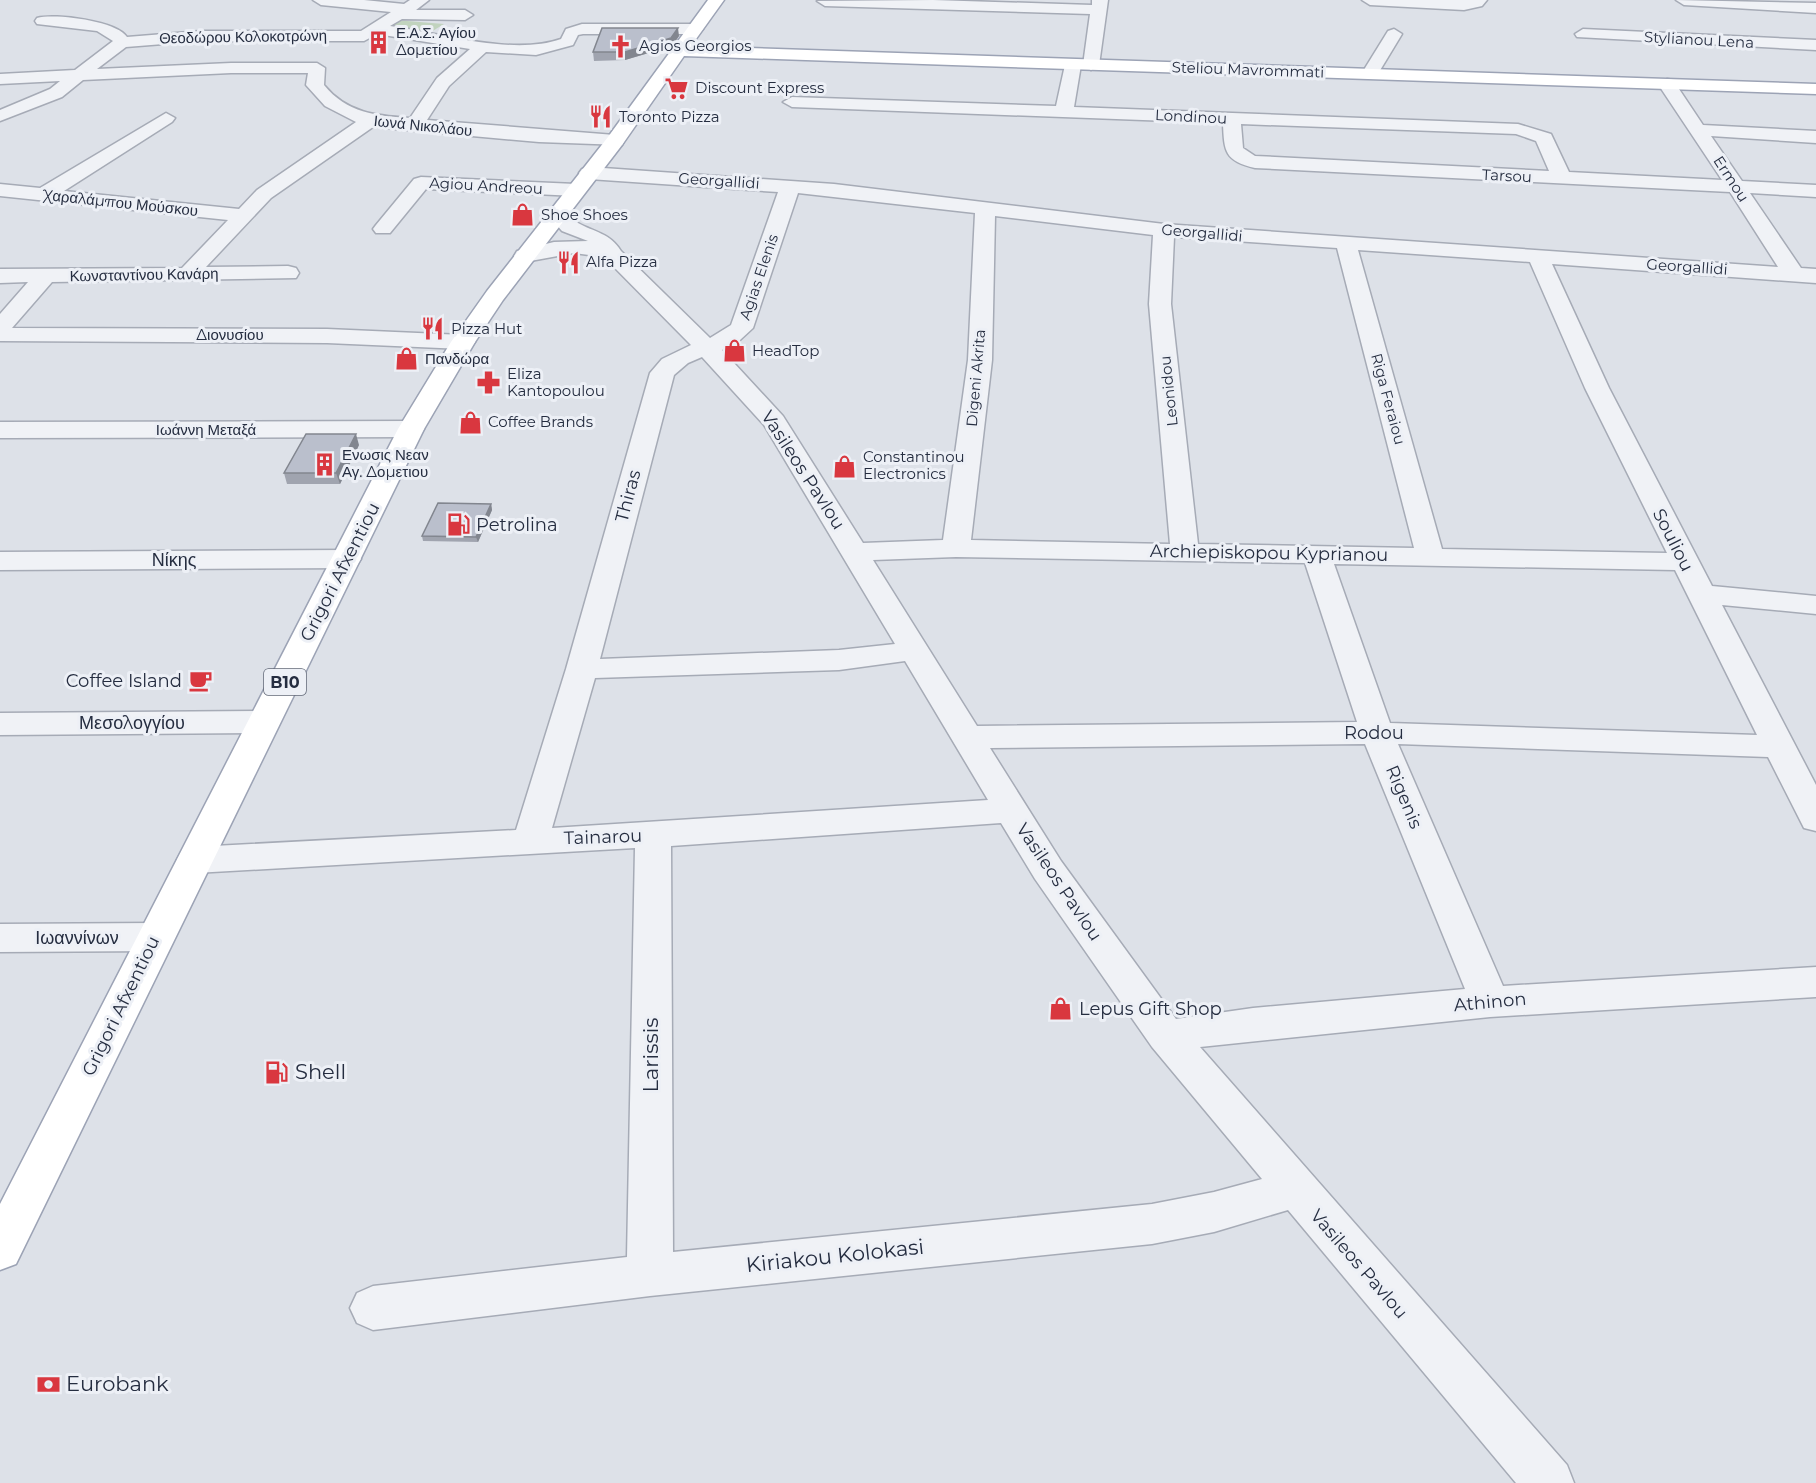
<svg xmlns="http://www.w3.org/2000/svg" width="1816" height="1483" font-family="Montserrat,sans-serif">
	<rect width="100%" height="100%" fill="#dde1e8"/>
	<polygon fill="#c1d3be" points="395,20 444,24 431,32 384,27"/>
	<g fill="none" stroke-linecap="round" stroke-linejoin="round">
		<defs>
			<g id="minor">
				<path d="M313 0H364L404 4 410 0H429L416 10H465L473 15 465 20 402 19 390 26C440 33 513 56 561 39L566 29 582 24H695L703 29 695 34H583L578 35 573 45 536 55 486 52 449 86 427 120 615 135 622 137 624 141 622 145 539 142 373 127 271 198 206 267 288 266 296 268 299 273 296 278 52 282 12 328 327 329 463 335 471 337 475 342 471 347 463 349 327 343 0 341V314L28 282 0 283V269L182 268 228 220 0 196V184L40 188 166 113 175 118 172 122 64 191 239 209 257 190 356 122 325 106 306 85 308 73H231L83 80 62 97 0 121V110L50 89 60 81 0 84V74L75 70 113 41 97 31 37 24 35 21 37 18C55 13 117 21 127 37L201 31H361L391 12 321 5ZM377 34 470 49 437 78 410 118C376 116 347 113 324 85L325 68 317 63H231L97 69 126 47 201 41H364Z"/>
				<polygon points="933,0 1092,5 1092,0 1108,0 1099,65 1091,70 1083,65 1090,14 825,6 817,1"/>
				<polygon points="1362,0 1487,0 1482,6 1464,10 1370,5"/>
				<polygon points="1676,0 1816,3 1816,13 1684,5"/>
				<polygon points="1394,29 1402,34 1376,77 1370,78 1364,77 1362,73 1388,31"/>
				<polygon points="1583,29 1816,40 1816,50 1577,37 1575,34"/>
				<path d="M1073 60 1081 65 1074 107 1518 124 1551 134 1569 172 1722 180 1658 84 1667 79 1673 80 1703 125 1816 131V143L1711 136 1742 181 1816 185V197L1750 193 1801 268 1816 269V283L1552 264 1609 388 1712 586 1816 596V614L1722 605 1816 785V831L1804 828 1768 757 1398 744 1503 986 1816 967V997L1490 1017 1200 1047 1567 1465 1574 1483H1516L1288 1210 1214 1232 1152 1244 650 1296 373 1330 357 1323 350 1308 357 1293 373 1286 627 1257 635 848 195 873 182 869 177 860 182 851 195 847 516 830 566 669 650 373 662 359 691 345 604 257 574 253 525 262 517 261 514 256 517 251 554 242 588 241 562 231 547 214 550 210C554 209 560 207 564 210 569 213 572 219 578 223 594 232 610 233 621 251L710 338 731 325 778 192 589 179 582 177 579 173 582 169 589 167 834 184 1164 224 1778 267 1730 192 1255 168C1225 161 1224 152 1223 123L792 107 783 102 792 97 1056 106 1065 65ZM1241 124 1516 134 1536 141 1549 171 1255 156 1243 148ZM798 193 975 213 968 360 943 540 863 543 783 416 722 350 740 340 753 328ZM995 216 1153 235 1149 304 1170 544 971 540 992 360ZM1174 237 1337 248 1414 548 1198 544 1171 304ZM1358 250 1530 262 1585 388 1667 553 1442 549ZM702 357 764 425 895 644 839 650 600 659 674 375 688 363ZM956 557 1305 563 1357 722 977 726 873 560ZM1334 564 1675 570 1757 735 1390 723ZM905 661 988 800 552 828 595 678 839 670ZM1365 744 1465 989 1253 1008 1176 1019 1061 861 990 748ZM1001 823 1035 879 1152 1047 1262 1179 1214 1192 1152 1204 673 1252 671 846Z"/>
				<polygon points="421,177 576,184 586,190 576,196 426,189 390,233 376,233 373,229 376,225 414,179"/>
				<polygon points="411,421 420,424 424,429 420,434 411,437 0,438 0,422"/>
				<polygon points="347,550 357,553 361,559 357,565 347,568 0,570 0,552"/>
				<polygon points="264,711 276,715 280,722 276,729 264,733 0,735 0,713"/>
				<polygon points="155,923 168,927 174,937 168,947 155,951 0,952 0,924"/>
			</g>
			<polygon id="major" points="708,0 724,0 691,46 1816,84 1816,94 684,56 622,145 503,300 475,342 424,429 16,1264 0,1270 0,1204 398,429 451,342 487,291 608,137"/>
		</defs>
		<use href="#minor" stroke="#a6abb6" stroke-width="3"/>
		<use href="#major" stroke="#9ca3b5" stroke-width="3"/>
		<use href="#minor" fill="#f0f2f6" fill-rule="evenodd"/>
		<use href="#major" fill="#fff" fill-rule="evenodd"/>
	</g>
	<g fill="#a0a4af">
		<polygon points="679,36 672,46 625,60 594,61 593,52"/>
		<polygon points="359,445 340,484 287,484 284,473"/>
		<polygon points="491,504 492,510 478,542 423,541 422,536"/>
	</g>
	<g fill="#82868f">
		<polygon points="678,28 679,36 672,46 625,60 625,52"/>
		<polygon points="356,434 359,445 340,484 336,473"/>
		<polygon points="491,504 492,510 478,542 476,537"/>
	</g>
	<g fill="#babfcc" stroke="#82868f" stroke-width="1.5">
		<polygon points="602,28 678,28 671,38 625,52 593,52"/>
		<polygon points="306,434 356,434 336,473 284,473"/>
		<polygon points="438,503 491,504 476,537 422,536"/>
	</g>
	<defs>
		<symbol id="building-bare" viewBox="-9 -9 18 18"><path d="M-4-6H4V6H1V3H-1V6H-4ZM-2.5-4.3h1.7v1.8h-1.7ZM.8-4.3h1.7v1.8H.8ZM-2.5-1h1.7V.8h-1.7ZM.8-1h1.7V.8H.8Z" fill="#d9373f" stroke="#edf0f6" stroke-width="2.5" paint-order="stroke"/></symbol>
		<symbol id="church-bare" viewBox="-9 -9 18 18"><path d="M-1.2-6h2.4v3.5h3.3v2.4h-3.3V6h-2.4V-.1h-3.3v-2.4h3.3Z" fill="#d9373f" stroke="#edf0f6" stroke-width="2.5" paint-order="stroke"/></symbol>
		<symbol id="supermarket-bare" viewBox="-9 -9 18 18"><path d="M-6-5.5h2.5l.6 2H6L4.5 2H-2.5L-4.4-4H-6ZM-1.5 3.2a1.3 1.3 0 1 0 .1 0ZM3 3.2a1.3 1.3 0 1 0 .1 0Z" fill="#d9373f" stroke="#edf0f6" stroke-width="2.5" paint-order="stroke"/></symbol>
		<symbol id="restaurant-bare" viewBox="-9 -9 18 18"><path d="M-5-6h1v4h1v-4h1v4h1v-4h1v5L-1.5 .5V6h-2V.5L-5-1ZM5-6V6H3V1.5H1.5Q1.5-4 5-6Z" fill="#d9373f" stroke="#edf0f6" stroke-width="2.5" paint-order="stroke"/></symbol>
		<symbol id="shop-bare" viewBox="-9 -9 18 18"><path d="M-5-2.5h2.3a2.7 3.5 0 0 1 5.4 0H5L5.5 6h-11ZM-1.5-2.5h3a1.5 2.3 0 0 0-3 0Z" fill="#d9373f" stroke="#edf0f6" stroke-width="2.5" paint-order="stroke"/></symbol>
		<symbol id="pharmacy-bare" viewBox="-9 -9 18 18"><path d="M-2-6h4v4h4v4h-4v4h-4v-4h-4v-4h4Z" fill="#d9373f" stroke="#edf0f6" stroke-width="2.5" paint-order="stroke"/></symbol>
		<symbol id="fuel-bare" viewBox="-9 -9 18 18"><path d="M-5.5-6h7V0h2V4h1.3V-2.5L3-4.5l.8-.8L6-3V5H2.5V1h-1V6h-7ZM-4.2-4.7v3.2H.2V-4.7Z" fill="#d9373f" stroke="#edf0f6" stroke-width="2.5" paint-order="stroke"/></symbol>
		<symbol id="cafe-bare" viewBox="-9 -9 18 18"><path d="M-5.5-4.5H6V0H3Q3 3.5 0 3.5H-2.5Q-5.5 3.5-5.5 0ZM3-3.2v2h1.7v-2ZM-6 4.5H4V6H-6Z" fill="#d9373f" stroke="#edf0f6" stroke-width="2.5" paint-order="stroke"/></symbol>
		<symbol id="bank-bare" viewBox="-9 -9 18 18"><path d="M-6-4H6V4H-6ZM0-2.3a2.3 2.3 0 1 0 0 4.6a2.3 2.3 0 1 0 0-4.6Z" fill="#d9373f" stroke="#edf0f6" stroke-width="2.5" paint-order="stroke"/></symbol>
	</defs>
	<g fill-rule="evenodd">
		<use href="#building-bare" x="362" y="26" width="33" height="33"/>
		<use href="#church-bare" x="604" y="30" width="33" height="33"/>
		<use href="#supermarket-bare" x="660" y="72" width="33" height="33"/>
		<use href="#restaurant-bare" x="584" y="100" width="33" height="33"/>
		<use href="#shop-bare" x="506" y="198" width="33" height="33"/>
		<use href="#restaurant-bare" x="552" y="246" width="33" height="33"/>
		<use href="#restaurant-bare" x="416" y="312" width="33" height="33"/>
		<use href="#shop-bare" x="718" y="334" width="33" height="33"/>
		<use href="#shop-bare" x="390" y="342" width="33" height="33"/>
		<use href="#pharmacy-bare" x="472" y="366" width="33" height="33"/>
		<use href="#shop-bare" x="454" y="406" width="33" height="33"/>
		<use href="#building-bare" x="308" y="448" width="33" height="33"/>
		<use href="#shop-bare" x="828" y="450" width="33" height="33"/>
		<use href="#fuel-bare" x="442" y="508" width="33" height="33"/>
		<use href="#cafe-bare" x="184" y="664" width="33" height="33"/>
		<use href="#shop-bare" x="1044" y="992" width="33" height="33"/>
		<use href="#fuel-bare" x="260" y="1056" width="33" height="33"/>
		<use href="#bank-bare" x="32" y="1368" width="33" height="33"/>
	</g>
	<g text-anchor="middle" stroke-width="6" stroke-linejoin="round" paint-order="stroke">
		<g font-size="15" fill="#252d40" stroke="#edf0f6" text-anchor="start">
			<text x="396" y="38">Ε.Α.Σ. Αγίου<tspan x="396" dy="17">Δομετίου</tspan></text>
			<text x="639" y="51">Agios Georgios</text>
			<text x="695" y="93">Discount Express</text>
			<text x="619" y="122">Toronto Pizza</text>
			<text x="541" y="220">Shoe Shoes</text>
			<text x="586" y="267">Alfa Pizza</text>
			<text x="451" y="334">Pizza Hut</text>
			<text x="752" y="356">HeadTop</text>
			<text x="425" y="364">Πανδώρα</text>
			<text x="507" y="379">Eliza<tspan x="507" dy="17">Kantopoulou</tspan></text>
			<text x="488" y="427">Coffee Brands</text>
			<text x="342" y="460">Ενωσις Νεαν<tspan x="342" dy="17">Αγ. Δομετιου</tspan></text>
			<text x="863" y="462">Constantinou<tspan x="863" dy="17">Electronics</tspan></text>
		</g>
		<g font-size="15" fill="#252d40" stroke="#edf0f6">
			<text transform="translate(243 37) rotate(-1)" y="5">Θεοδώρου Κολοκοτρώνη</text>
			<text transform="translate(1699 40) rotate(3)" y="5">Stylianou Lena</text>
			<text transform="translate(1248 70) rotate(2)" y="5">Steliou Mavrommati</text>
			<text transform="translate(1191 117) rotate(3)" y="5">Londinou</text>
			<text transform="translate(423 126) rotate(6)" y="5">Ιωνά Νικολάου</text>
			<text transform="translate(1507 176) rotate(3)" y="5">Tarsou</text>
			<text transform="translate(1731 179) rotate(57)" y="5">Ermou</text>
			<text transform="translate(719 181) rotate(4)" y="5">Georgallidi</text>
			<text transform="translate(486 186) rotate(3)" y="5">Agiou Andreou</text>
			<text transform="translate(121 203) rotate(6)" y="5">Χαραλάμπου Μούσκου</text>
			<text transform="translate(1202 233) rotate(5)" y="5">Georgallidi</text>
			<text transform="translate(1687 267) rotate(4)" y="5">Georgallidi</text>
			<text transform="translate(144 275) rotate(-1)" y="5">Κωνσταντίνου Κανάρη</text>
			<text transform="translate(759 277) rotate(-71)" y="5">Agias Elenis</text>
			<text x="230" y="340">Διονυσίου</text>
			<text transform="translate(976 378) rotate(-85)" y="5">Digeni Akrita</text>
			<text transform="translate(1169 391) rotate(-96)" y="5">Leonidou</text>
			<text transform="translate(1388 399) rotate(75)" y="5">Riga Feraiou</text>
			<text x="206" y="435">Ιωάννη Μεταξά</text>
		</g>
		<rect fill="#edf0f6" stroke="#616877" stroke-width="1.5" x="264" y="669" width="42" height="26" rx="4.5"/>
		<g font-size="16" font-weight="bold" fill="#252d40">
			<text x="285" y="688">B10</text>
		</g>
		<g font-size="18" fill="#252d40" stroke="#edf0f6">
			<text transform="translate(803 470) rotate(57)" y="6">Vasileos Pavlou</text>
			<text transform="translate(628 496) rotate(-75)" y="6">Thiras</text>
			<text transform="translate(1673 540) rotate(63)" y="6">Souliou</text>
			<text transform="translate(1269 553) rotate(1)" y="6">Archiepiskopou Kyprianou</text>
			<text x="174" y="566">Νίκης</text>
			<text transform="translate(340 572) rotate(-63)" y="6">Grigori Afxentiou</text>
			<text x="132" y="729">Μεσολογγίου</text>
			<text x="1374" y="739">Rodou</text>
			<text transform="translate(1404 797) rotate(67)" y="6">Rigenis</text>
			<text transform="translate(603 837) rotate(-2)" y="6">Tainarou</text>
			<text transform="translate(1059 882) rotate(56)" y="6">Vasileos Pavlou</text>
			<text x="77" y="944">Ιωαννίνων</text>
			<text transform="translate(1490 1002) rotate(-5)" y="6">Athinon</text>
			<text transform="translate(121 1006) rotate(-64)" y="6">Grigori Afxentiou</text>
			<text transform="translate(1359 1264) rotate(49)" y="6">Vasileos Pavlou</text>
		</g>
		<g font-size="18" fill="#252d40" stroke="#edf0f6" text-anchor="start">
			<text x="476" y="531">Petrolina</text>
			<text x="182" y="687" text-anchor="end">Coffee Island</text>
			<text x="1079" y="1015">Lepus Gift Shop</text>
		</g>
		<g font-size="21" fill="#252d40" stroke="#edf0f6">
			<text transform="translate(651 1055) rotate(-90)" y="7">Larissis</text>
			<text transform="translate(835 1256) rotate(-6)" y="7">Kiriakou Kolokasi</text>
		</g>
		<g font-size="21" fill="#252d40" stroke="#edf0f6" text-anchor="start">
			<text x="295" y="1079">Shell</text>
			<text x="66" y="1391">Eurobank</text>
		</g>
	</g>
</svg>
